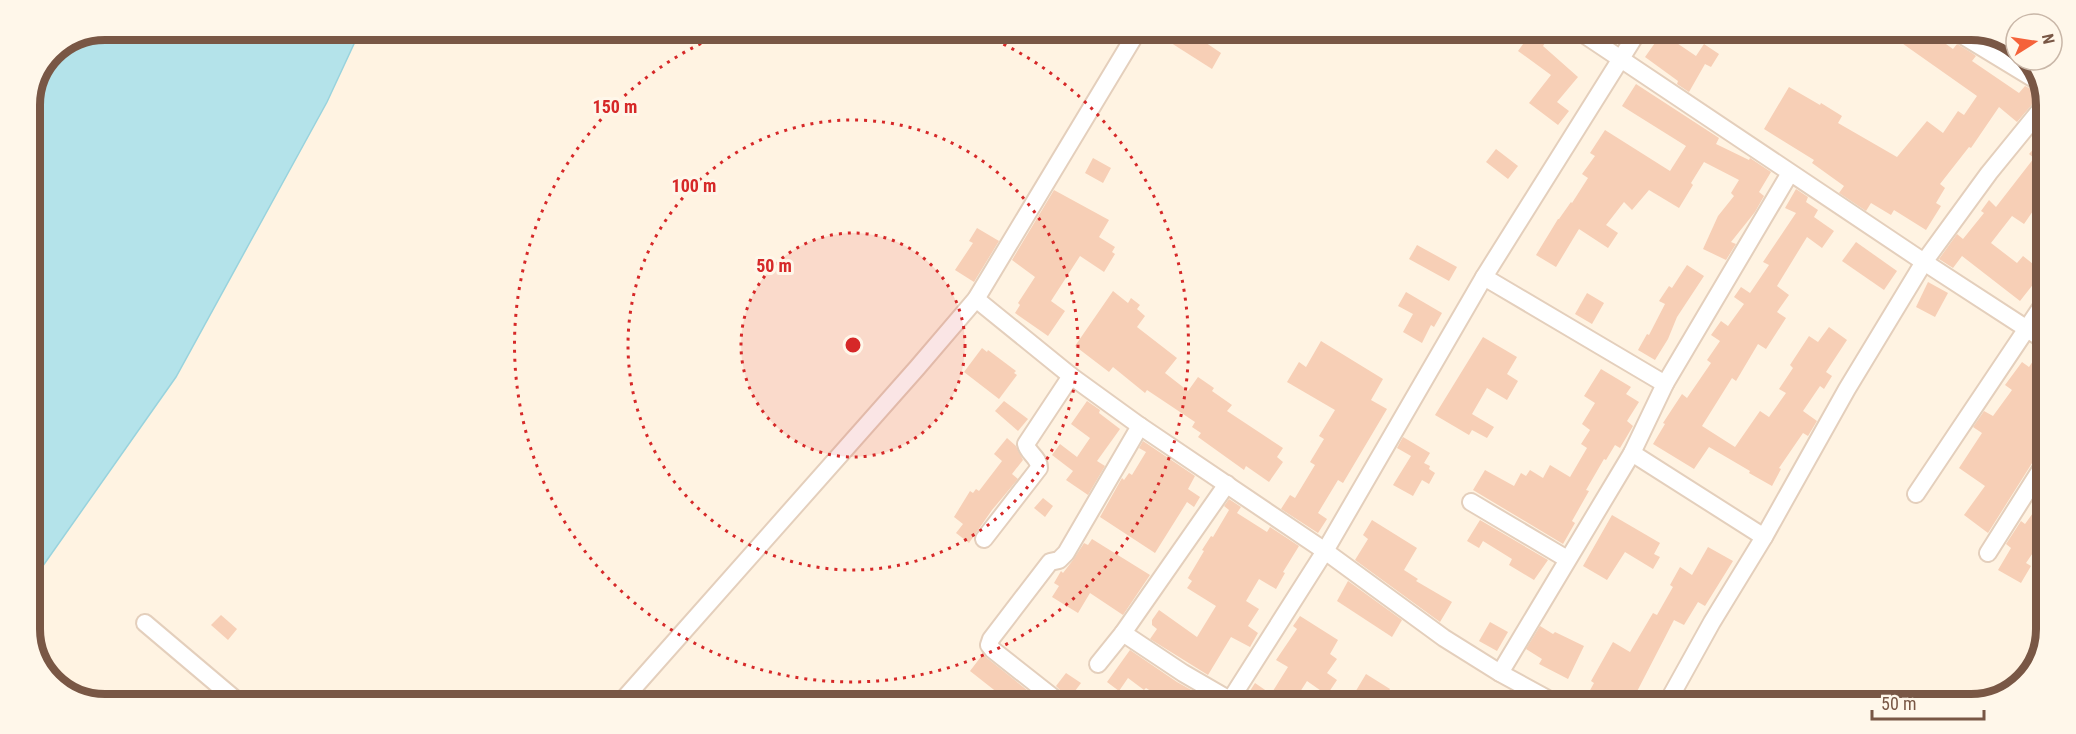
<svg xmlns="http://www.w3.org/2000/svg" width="2076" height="734" font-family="'Roboto Condensed',sans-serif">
	<rect width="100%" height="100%" fill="#fff3e2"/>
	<polygon fill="#b4e3ea" stroke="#99d3dd" stroke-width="1.5" points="106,30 360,31 327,102 176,377 40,570 30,582 30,101 52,52"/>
	<g fill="#f7cfb6">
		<polygon points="1174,32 1190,32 1221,53 1212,69 1168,41"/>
		<polygon points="1531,33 1545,43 1543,46 1578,77 1557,102 1569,111 1558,125 1529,103 1551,75 1518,51"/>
		<polygon points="1662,33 1696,56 1704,44 1719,54 1711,67 1705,64 1689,92 1677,84 1678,81 1645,57"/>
		<polygon points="1889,34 1932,34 1953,49 1957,44 1972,53 1976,56 1972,61 2019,93 2025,86 2041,94 2017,122 1999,107 1971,148 1969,147 1940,184 1945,188 1936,203 1941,206 1926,230 1894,210 1891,215 1871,203 1866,211 1839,193 1844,186 1812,163 1814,160 1764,129 1789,87 1820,105 1821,103 1842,116 1838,123 1897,157 1927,121 1943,133 1958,111 1964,115 1977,96"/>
		<polygon points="1636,84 1719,138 1716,144 1749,160 1750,158 1771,172 1759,192 1764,196 1755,212 1731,242 1736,244 1726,260 1703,249 1718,216 1734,196 1731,193 1739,180 1704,162 1691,183 1693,185 1679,208 1649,190 1632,210 1624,202 1606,225 1618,233 1608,248 1579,229 1556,267 1536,255 1558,219 1559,219 1571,202 1572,203 1588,178 1582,174 1595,156 1590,153 1605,130 1670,171 1686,146 1622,106"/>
		<polygon points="2046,143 2045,211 2037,205 2024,224 2012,216 1991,243 2017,263 2023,256 2043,272 2020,301 1962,256 1953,268 1939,259 1957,234 1963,239 1984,213 1981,211 1989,200 1996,207 2034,158 2029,154 2037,145 2041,149"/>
		<polygon points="1496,149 1518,166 1508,179 1486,162"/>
		<polygon points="1093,158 1111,168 1103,183 1085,173"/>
		<polygon points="1796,189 1808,197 1806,202 1818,210 1814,217 1834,231 1822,248 1807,237 1777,286 1789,295 1777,312 1786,318 1766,349 1758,344 1736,381 1732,378 1702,426 1735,447 1760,411 1769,417 1786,393 1779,389 1793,368 1790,365 1809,336 1818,342 1829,327 1847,340 1826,372 1832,376 1824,389 1820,386 1803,411 1817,421 1808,436 1803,433 1779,468 1781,469 1772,486 1749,473 1750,471 1709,447 1694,469 1653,444 1665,424 1663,423 1682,394 1687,398 1711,363 1707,360 1720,341 1711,335 1721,321 1728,326 1744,304 1734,297 1741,287 1750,293 1769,265 1763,262 1796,213 1785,208"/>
		<polygon points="1054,190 1109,220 1099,237 1115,247 1112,252 1115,254 1104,272 1080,256 1051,301 1065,311 1048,336 1015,313 1020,305 1018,303 1035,277 1012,260"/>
		<polygon points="977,228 999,241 974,282 955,270 973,243 969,241"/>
		<polygon points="1856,242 1897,271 1884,290 1842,261"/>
		<polygon points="1417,245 1457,267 1449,281 1409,259"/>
		<polygon points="1687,265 1704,276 1677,317 1668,339 1655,360 1638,350 1647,334 1649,335 1665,304 1659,301 1669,286 1672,288"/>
		<polygon points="1928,282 1948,293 1935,317 1916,307"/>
		<polygon points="1113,291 1128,303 1131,298 1140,305 1137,309 1145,316 1137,327 1177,358 1165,373 1188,391 1198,377 1214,388 1212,391 1232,405 1227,411 1283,448 1277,457 1283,462 1269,482 1246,466 1244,470 1198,437 1201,433 1192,427 1195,422 1147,390 1145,393 1113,367 1109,372 1075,346"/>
		<polygon points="1406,292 1442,313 1434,327 1431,325 1422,343 1403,332 1413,314 1398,306"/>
		<polygon points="1587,293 1604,303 1592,324 1575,314"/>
		<polygon points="1483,337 1517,357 1507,374 1518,381 1507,400 1487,388 1472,414 1494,427 1487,438 1472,430 1469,435 1435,415"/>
		<polygon points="1321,341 1383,379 1371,400 1387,409 1343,483 1338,480 1318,513 1327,519 1318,533 1281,509 1290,495 1295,498 1315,465 1310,462 1324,439 1319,436 1335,410 1287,382 1299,362 1306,367"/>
		<polygon points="982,348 987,352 988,350 1016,371 1014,373 1017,375 999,399 964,372"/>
		<polygon points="2035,358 2044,365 2043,456 2034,460 1988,533 1964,515 1985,486 1959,468 1982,433 1973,427 1984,411 1993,416 2012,390 2005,385 2022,362 2029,367"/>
		<polygon points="1601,369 1631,387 1626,394 1639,402 1627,421 1633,426 1620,448 1615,445 1606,460 1604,459 1586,490 1589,491 1572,521 1575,523 1563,544 1473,490 1485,470 1514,486 1521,473 1526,476 1530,470 1543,478 1550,465 1570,477 1587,448 1581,444 1590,430 1582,424 1595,403 1584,396"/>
		<polygon points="1004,401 1028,419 1018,431 995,411"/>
		<polygon points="1087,401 1100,410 1099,413 1120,429 1097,461 1105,466 1088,495 1066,480 1073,471 1052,455 1060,444 1077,457 1090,438 1071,424"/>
		<polygon points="1403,437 1430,453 1424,463 1430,466 1429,469 1435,473 1429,484 1422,480 1413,496 1393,485 1411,456 1397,448"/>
		<polygon points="1007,438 1016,446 1023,460 1012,474 1018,479 992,510 969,543 956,533 963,524 954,517 970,491 973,493 976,489 979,491 1002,461 994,454"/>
		<polygon points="1143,441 1195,476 1188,489 1200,497 1194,507 1187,502 1155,553 1100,517 1122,478 1124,480 1129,473 1132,475 1146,452 1139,448"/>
		<polygon points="1043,498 1053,506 1045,517 1034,508"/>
		<polygon points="1229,499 1241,507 1237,513 1267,532 1270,527 1299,546 1283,572 1285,573 1276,589 1259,579 1246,601 1259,609 1248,626 1258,633 1250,647 1231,637 1208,675 1150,639 1157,629 1152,625 1152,620 1159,610 1197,637 1216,606 1187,588 1192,581 1188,578 1204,551 1202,550 1211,536 1213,537 1229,510 1224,506"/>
		<polygon points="2043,499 2043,538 2026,563 2031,566 2021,583 1998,570 2011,548 2006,544 2021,521 2025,524"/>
		<polygon points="1612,515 1660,543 1654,554 1660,557 1653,569 1625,552 1607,580 1583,566"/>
		<polygon points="1372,520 1417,548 1404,570 1418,579 1416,581 1452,602 1440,622 1355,560 1368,539 1363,535"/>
		<polygon points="1480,520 1548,560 1534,580 1509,565 1512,559 1483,541 1479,548 1467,541"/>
		<polygon points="1092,539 1150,575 1123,615 1090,593 1078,613 1052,597 1059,586 1054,583 1061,571 1063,573 1073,560 1084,543 1088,545"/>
		<polygon points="1708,547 1733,561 1705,606 1698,602 1684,625 1674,620 1631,703 1583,703 1594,683 1591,681 1613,642 1630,652 1653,613 1657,615 1673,587 1670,585 1680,567 1692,575"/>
		<polygon points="1348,581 1402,620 1392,637 1337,601"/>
		<polygon points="221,615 237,629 228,640 211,625"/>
		<polygon points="1300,616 1338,640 1330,654 1337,659 1327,673 1337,680 1327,695 1307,681 1293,703 1260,703 1248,694 1255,683 1271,694 1288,667 1276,660 1297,629 1293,626"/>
		<polygon points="1490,622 1508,632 1497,651 1479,641"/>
		<polygon points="1540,626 1553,634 1555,632 1584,646 1568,679 1539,664 1542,659 1526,649"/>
		<polygon points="1130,650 1177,682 1213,702 1206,702 1196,697 1193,702 1168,702 1146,688 1144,690 1128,678 1119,691 1107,682"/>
		<polygon points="983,654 987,658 1042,702 1017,702 1006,693 1003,697 970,671"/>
		<polygon points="1066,673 1081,683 1069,699 1056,686"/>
		<polygon points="1366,674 1390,689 1382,703 1368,703 1354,694"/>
	</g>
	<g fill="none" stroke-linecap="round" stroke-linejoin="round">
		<defs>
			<g id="minor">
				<polyline points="1582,33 1924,262 2044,340"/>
				<polyline points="1960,34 2039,82"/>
				<polyline points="1484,277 1665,384"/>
				<polyline points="976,299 1071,376 1140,426 1325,551 1444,638 1500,673 1555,703"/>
				<polyline points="1632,453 1764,537"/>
				<polyline points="1227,484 1123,633 1183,673 1233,702"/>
				<polyline points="1916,494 2044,303"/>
				<polyline points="1471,502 1567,559"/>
				<path d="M984 539 1039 468C1039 457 1028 454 1026 444L1071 376"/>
				<polyline points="1988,553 2043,466"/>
				<polyline points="145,623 236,700"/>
				<polyline points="1098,664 1123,633"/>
				<polyline points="1500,673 1632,453 1665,384 1790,173"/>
				<polyline points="622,701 917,368 976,299 1137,32"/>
				<polyline points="1059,702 993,650 989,645 991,639 1050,562 1059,560 1066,553 1140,426"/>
				<polyline points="1229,702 1325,551 1484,277 1637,33"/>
				<polyline points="1667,703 1712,622 1764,537 1847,389 1924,262 1989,173 2046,103"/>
			</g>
		</defs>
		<use href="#minor" stroke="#e4cfbc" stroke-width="20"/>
		<use href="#minor" stroke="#fff" stroke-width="16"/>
	</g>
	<circle cx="853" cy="345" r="112" fill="#d62828" fill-opacity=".12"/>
	<g fill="none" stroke="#d62828" stroke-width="3" stroke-dasharray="3 6">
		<circle cx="853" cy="345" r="112"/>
		<circle cx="853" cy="345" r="225"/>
		<path d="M979 33A337 337 0 1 1 729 31"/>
	</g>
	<path d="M0 0H2076V734H0ZM105 40H1971A65 65 0 0 1 2036 105V629A65 65 0 0 1 1971 694H105A65 65 0 0 1 40 629V105A65 65 0 0 1 105 40Z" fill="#fff7ea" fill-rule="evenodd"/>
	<path fill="none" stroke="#795745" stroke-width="8" d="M105 40H1971A65 65 0 0 1 2036 105V629A65 65 0 0 1 1971 694H105A65 65 0 0 1 40 629V105A65 65 0 0 1 105 40Z"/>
	<circle cx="853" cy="345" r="9" fill="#d62828" stroke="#fff7ea" stroke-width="3"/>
	<g font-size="18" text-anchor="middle" font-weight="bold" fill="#d62828" stroke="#fff7ea" stroke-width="6" stroke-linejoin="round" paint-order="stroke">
		<text x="615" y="113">150 m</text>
		<text x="694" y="192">100 m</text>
		<text x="774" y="272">50 m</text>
	</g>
	<g transform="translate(2034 42) rotate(78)"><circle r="28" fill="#fff7ea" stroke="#c9b7a8" stroke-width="1.5"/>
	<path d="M0-4.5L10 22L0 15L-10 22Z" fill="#f5623a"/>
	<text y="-9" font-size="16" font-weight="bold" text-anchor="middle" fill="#795745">N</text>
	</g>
	<path d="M1872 710v9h112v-9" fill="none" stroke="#795745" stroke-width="3"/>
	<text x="1881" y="710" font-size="18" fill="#795745" stroke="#fff7ea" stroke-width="4.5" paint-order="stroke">50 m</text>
</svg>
